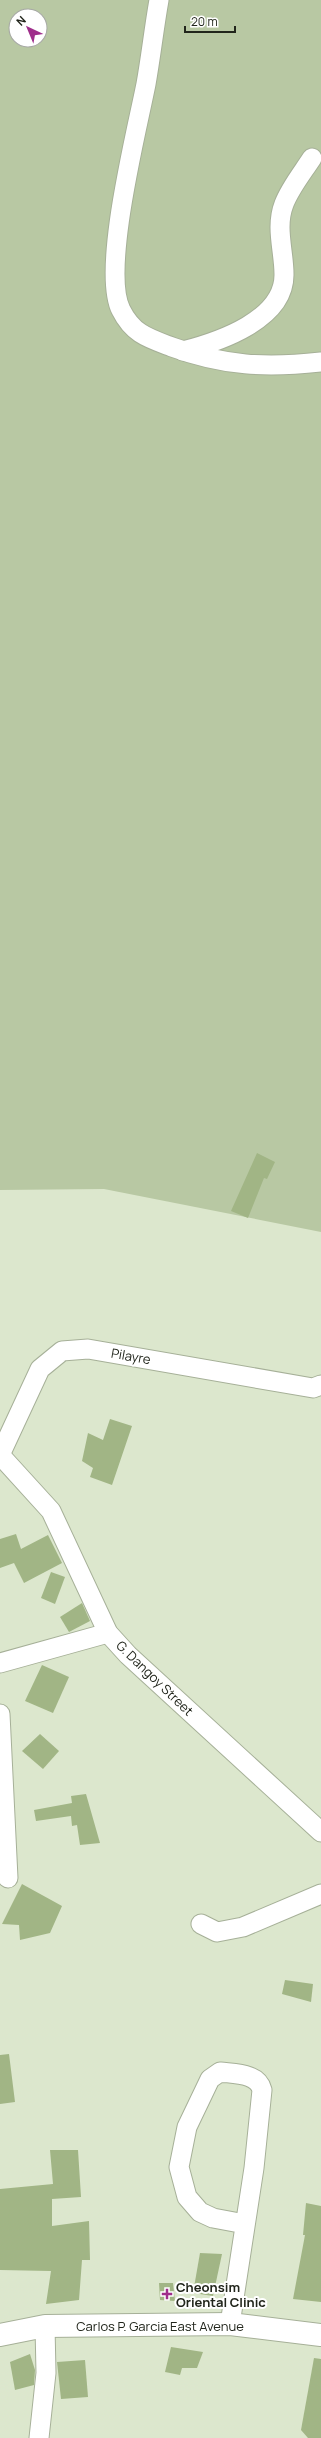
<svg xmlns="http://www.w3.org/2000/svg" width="321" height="2438" font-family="Manrope,sans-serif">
	<rect width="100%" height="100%" fill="#dce7cd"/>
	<path fill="#b8c8a3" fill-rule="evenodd" d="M0 0H321V1232L104 1189 0 1190ZM16 16H40V40H16Z"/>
	<g fill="#a1b585">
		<polygon points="257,1153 275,1162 267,1179 264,1178 248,1218 231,1211"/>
		<polygon points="110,1419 132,1426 112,1485 90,1477 93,1468 82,1461 88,1433 103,1440"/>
		<polygon points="16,1534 21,1549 48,1535 62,1563 24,1583 14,1563 0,1568 0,1539"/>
		<polygon points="51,1572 65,1577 55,1604 41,1598"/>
		<polygon points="82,1603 90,1621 69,1632 60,1617"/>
		<polygon points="42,1665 69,1677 53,1713 25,1701"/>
		<polygon points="40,1734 59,1751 43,1769 22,1751"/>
		<polygon points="86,1794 100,1843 80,1845 77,1825 72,1826 71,1816 36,1821 34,1810 72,1803 71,1796"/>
		<polygon points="22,1884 62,1906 50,1933 20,1940 19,1925 2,1924"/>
		<polygon points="285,1980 313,1984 311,2002 282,1994"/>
		<polygon points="9,2054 15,2102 0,2104 0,2055"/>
		<polygon points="50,2150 78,2150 81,2197 52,2199 52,2226 89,2221 90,2260 82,2260 79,2300 46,2304 51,2271 0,2270 0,2189 53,2184"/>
		<polygon points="306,2203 321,2206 321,2302 293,2299 305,2235 303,2235"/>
		<polygon points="200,2253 222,2254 213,2296 193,2293"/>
		<polygon points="159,2283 173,2283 175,2301 160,2300"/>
		<polygon points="171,2347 203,2352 197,2368 182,2368 180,2375 165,2372"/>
		<polygon points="30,2354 35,2370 34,2385 15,2390 10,2362"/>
		<polygon points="314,2358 321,2359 321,2438 308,2438 301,2430"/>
		<polygon points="85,2360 88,2397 61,2399 57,2362"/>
	</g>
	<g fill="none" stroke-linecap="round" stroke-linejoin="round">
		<defs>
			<g id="minor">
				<path d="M159 0C154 28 151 56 146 84 137 130 101 271 121 310 133 334 148 338 172 347 224 366 266 368 321 362"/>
				<path d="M183 351C218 342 285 320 284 274 284 251 275 227 284 204 290 188 303 172 312 158"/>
				<polyline points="0,1455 51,1511 108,1633 128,1655 321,1832"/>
				<polyline points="0,1455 40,1369 62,1351 88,1349 313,1388 321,1385"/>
				<polyline points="0,1663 108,1633"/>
				<polyline points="0,1714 8,1878"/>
				<polyline points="201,1924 217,1932 243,1927 321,1894"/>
				<path d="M230 2324 254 2168 262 2090C258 2073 235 2074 220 2072L210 2079 187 2127 179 2167 187 2197 200 2212 213 2218 245 2224"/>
				<polyline points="39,2438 46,2373 45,2326"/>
			</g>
			<polyline id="major" points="0,2335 45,2326 230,2324 321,2335"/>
		</defs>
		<use href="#minor" stroke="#a6b098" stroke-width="21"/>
		<use href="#major" stroke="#a6b098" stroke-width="24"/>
		<use href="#minor" stroke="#fff" stroke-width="19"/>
		<use href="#major" stroke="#fff" stroke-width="22"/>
	</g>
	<path fill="#9f2e8b" stroke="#fff" stroke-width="1.5" d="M165 2288h4v4h4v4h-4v4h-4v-4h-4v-4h4z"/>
	<g text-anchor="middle" stroke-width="4" stroke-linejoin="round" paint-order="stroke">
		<g font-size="13" fill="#21251b" stroke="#fff">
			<text transform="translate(131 1356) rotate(10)" y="5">Pilayre</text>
			<text transform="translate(155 1678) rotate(44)" y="5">G. Dangoy Street</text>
			<text x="160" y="2331">Carlos P. Garcia East Avenue</text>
		</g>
		<g font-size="13" font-weight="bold" fill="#21251b" stroke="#fff" text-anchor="start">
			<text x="176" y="2292">Cheonsim<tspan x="176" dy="15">Oriental Clinic</tspan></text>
		</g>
	</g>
	<g transform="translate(28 28) rotate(316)"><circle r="19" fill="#ffffff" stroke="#a6a8a4"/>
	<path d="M0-3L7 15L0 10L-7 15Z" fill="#9f2e8b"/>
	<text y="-6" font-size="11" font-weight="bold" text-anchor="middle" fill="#21251b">N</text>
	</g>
	<path d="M185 26v6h50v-6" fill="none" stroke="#21251b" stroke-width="2"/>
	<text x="191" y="26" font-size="12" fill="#21251b" stroke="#ffffff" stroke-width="3" paint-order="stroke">20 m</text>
</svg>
